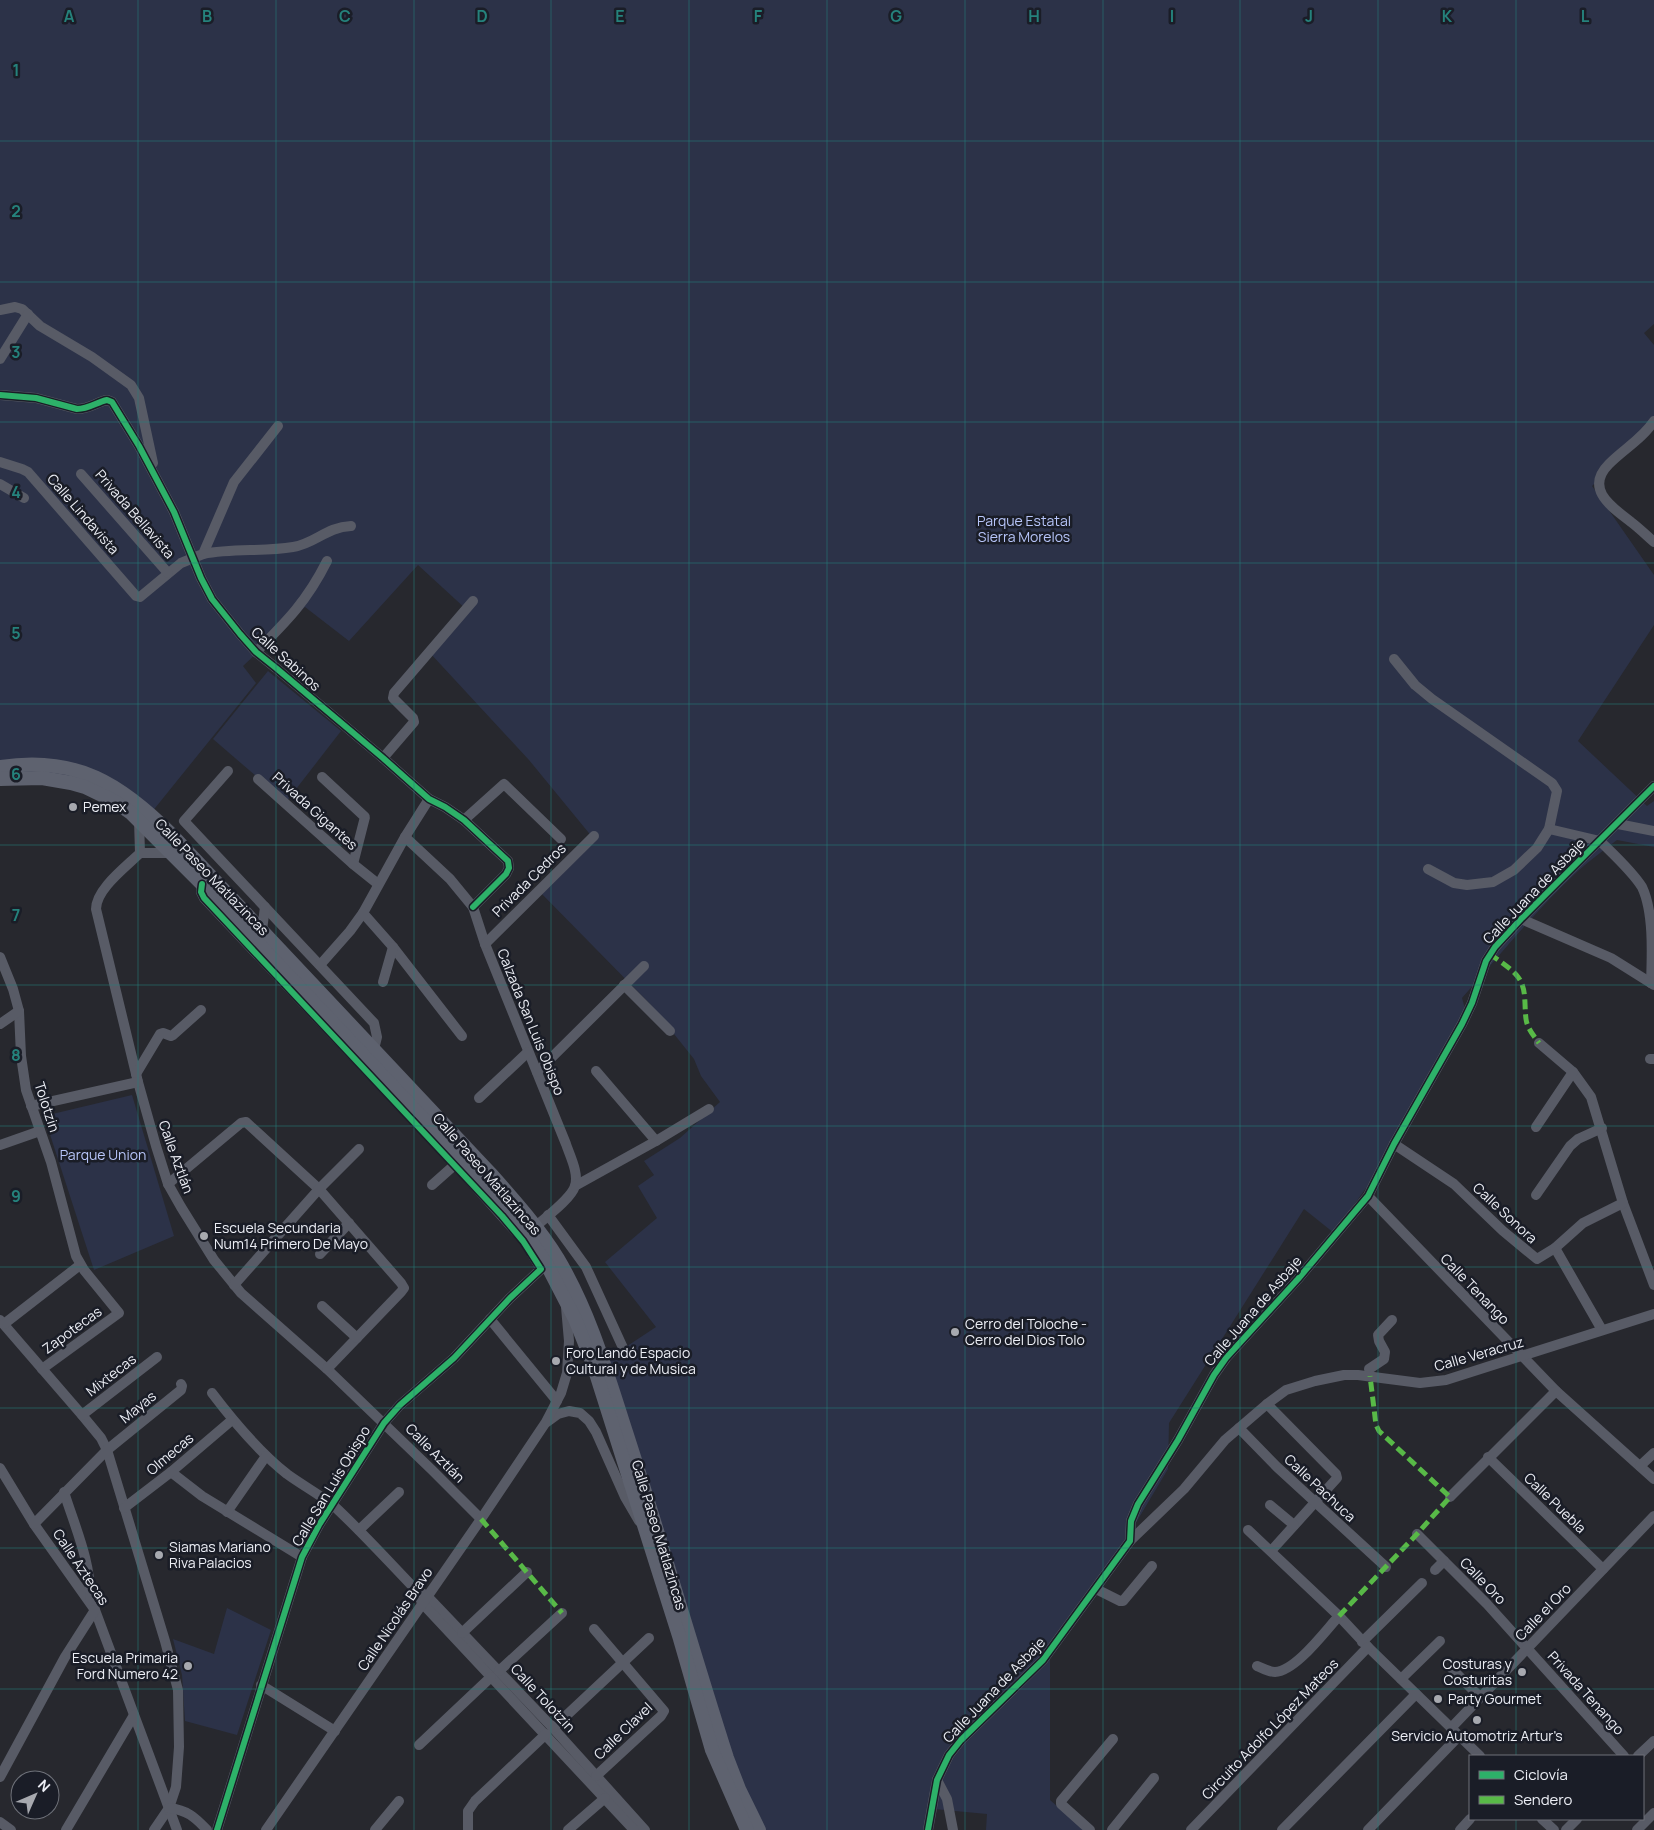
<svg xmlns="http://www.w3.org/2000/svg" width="1654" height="1830" font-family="Manrope,sans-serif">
	<rect width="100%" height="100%" fill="#27282e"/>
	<g fill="#2c3248">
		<path d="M0 0H1654V324L1644 333 1654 345V425L1592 486 1654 575V625L1578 741 1647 806 1654 801V847L1617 840C1604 850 1590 860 1578 871 1536 910 1500 955 1462 998L1467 1016 1368 1189 1366 1188 1334 1233 1304 1209 1169 1423 1168 1469 1097 1588 1050 1656V1800L1084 1830H986L987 1814 934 1809 925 1830H752L597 1366 656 1327 605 1262 657 1218 638 1186 654 1175 644 1161 680 1138 720 1102 701 1076 694 1059 650 1004 538 890 593 838 529 760 430 653 467 610 418 565 349 641 305 607 243 666 256 683 143 823 111 798 0 774Z"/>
		<polygon points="268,671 341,731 286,802 213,739"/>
		<polygon points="132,1095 174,1236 94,1270 44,1116"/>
		<polygon points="227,1608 271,1630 237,1735 185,1721 182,1675 173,1639 214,1654"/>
	</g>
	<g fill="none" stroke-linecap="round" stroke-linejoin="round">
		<g stroke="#585b66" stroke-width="10">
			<polyline points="0,310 15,307 22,309 40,326 92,357 131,385 139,398 153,463"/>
			<polyline points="0,359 28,314"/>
			<path d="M0 395 36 398 77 409C89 409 97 402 107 400L112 402 139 446 174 512 201 578 212 599 240 634 256 652 276 668 383 758 429 799 445 807 464 820 508 861 509 868 506 874 473 907"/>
			<path d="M1654 421C1642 439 1624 449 1609 464 1584 489 1612 507 1631 522 1639 528 1646 535 1654 542"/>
			<polyline points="0,462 22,469 28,472 136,596 140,597 181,563 203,554 234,482 278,426"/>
			<polyline points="81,474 168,573"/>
			<polyline points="0,484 24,498"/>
			<path d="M203 554C233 548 263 552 293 547 315 544 326 527 351 526"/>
			<path d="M256 652C287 621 307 601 327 561"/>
			<polyline points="1394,659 1415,685 1432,699 1552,783 1557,791 1549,829 1537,848 1514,870 1493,882 1467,885 1454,883 1428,869"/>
			<polyline points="383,758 414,722 413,718 393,698 394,693 473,601"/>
			<polyline points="228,771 184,821 374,1023 377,1037 374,1049"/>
			<polyline points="322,777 365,817 353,864"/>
			<polyline points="258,779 353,864 378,884"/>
			<polyline points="139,820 140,853"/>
			<polyline points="464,820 504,784 561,839"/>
			<polyline points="1618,824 1654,831"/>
			<polyline points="1549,829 1600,841"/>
			<path d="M405 837 450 879 473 907 485 944 566 1144C570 1156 579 1173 575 1186 571 1199 546 1217 536 1226"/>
			<path d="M1600 841C1613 854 1632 871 1642 887 1654 912 1652 955 1651 983"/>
			<path d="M172 853H140C126 867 96 889 96 909L138 1082 156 1146 168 1184 181 1207 214 1260 241 1293 327 1369 432 1470 481 1519"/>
			<polyline points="202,884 201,892 204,898 455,1164 516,1232"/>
			<polyline points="363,913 393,947 462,1036"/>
			<polyline points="1521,919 1611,958 1654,985"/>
			<polyline points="262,930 265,907"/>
			<polyline points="485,944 594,836"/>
			<polyline points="0,957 13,989 19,1011 21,1056 26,1090 51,1162 76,1256 84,1270 119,1313 42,1369"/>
			<polyline points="320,965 350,931 363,913 405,837 429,799"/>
			<polyline points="383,982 393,947"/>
			<polyline points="624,985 670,1031"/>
			<polyline points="0,1024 19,1011"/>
			<polyline points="1539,1043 1573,1072 1591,1097 1623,1203 1654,1285"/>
			<polyline points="1650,1059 1654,1059"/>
			<polyline points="596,1071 656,1141"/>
			<polyline points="537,1072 644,966"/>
			<polyline points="136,1074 160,1034 163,1033 171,1036 173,1035 201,1010"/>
			<polyline points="479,1098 528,1052"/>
			<polyline points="31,1106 138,1082"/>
			<polyline points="1536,1127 1573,1072"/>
			<polyline points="1394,1144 1454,1184 1503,1231 1537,1259 1555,1248 1583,1223 1623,1203"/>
			<polyline points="0,1145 40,1131"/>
			<polyline points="168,1184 241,1123 246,1122 319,1189 401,1283 404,1288 401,1292 327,1369"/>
			<polyline points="432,1185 459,1161"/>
			<polyline points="575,1186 656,1141 709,1109"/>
			<polyline points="1536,1195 1570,1146 1578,1139 1602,1128"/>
			<polyline points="1368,1196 1556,1391 1654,1479"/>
			<polyline points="548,1215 586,1267 624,1350"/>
			<polyline points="1555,1248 1602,1330"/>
			<polyline points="320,1254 349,1223"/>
			<polyline points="234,1285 319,1189 359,1149"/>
			<polyline points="322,1306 357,1338"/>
			<polyline points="490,1319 557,1401"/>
			<polyline points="0,1320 82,1415 101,1438 107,1450 165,1641 178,1690 179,1747 176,1787 169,1808 154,1830"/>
			<polyline points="4,1324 80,1265"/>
			<polyline points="1369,1369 1384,1359 1385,1352 1379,1341 1378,1335 1392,1320"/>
			<path d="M212 1393C234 1422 258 1451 287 1474 302 1485 319 1494 334 1506 363 1533 389 1562 416 1590L427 1596 553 1728 645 1830"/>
			<polyline points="1267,1404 1336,1474 1337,1478 1271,1551"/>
			<polyline points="82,1415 157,1357"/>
			<polyline points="547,1422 558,1414 569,1411 580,1413 589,1421 596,1432 625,1497 639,1521"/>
			<polyline points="1239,1428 1277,1467 1386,1567"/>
			<polyline points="1488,1457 1603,1569"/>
			<polyline points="1640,1466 1654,1453"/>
			<polyline points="0,1468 34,1524 95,1610 177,1830"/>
			<polyline points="171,1472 202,1496 302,1557"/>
			<path d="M64 1492C75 1527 92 1564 90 1601"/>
			<polyline points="1450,1497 1556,1391"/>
			<polyline points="1270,1505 1294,1525"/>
			<polyline points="124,1508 171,1472 232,1420"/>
			<polyline points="227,1512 266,1456"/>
			<polyline points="34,1524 107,1450 181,1390 182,1386 181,1384"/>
			<polyline points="359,1530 399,1492"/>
			<polyline points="1248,1530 1339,1616 1368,1647 1480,1756"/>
			<polyline points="1417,1534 1487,1604 1624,1756"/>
			<polyline points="1130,1541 1184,1489 1225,1440 1267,1404 1286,1390 1315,1381 1344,1375 1358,1375 1420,1383 1446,1380 1654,1314"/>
			<polyline points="1435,1570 1444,1561"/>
			<polyline points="1096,1589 1120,1601 1123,1601 1152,1566"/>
			<polyline points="420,1598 422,1603 634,1830"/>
			<polyline points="594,1629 664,1711 661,1716 596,1776"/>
			<polyline points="462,1633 527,1572"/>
			<polyline points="1362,1642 1422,1583"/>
			<path d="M1257 1666C1262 1668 1269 1672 1275 1672 1296 1671 1325 1631 1339 1616"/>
			<polyline points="1452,1669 1480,1697"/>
			<polyline points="499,1671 562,1613"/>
			<polyline points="1401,1679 1440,1641"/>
			<polyline points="261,1685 335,1731"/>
			<polyline points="553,1728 649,1638"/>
			<polyline points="1451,1728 1654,1516"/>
			<polyline points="419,1745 491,1677"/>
			<polyline points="1638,1756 1654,1741"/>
			<polyline points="0,1777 65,1657 95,1610"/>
			<polyline points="937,1780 947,1799 953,1830"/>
			<path d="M169 1808C187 1810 195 1817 207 1830"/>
			<polyline points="1542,1819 1554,1830"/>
			<polyline points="0,1822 11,1830"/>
			<polyline points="66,1830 134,1715"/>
			<polyline points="217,1830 302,1557 319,1525 384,1423 400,1405 454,1358 510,1298 541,1269 532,1254"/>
			<polyline points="266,1830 481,1519 546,1422 561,1393 567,1373 569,1341 566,1307"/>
			<polyline points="375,1830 399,1801"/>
			<polyline points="468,1830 468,1811 475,1801 546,1734"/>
			<polyline points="568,1830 605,1798"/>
			<polyline points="928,1830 937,1780 949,1755 961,1740 1043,1660 1130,1541 1131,1521 1138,1504 1178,1440 1214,1375 1226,1358 1298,1279 1368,1196 1394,1144 1462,1024 1472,1003 1486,961 1495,947 1521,919 1654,786"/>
			<polyline points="1090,1830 1061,1804 1061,1801 1113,1739"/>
			<polyline points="1112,1830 1154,1778"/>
			<polyline points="1191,1830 1368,1647"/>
			<polyline points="1282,1830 1416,1694"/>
			<polyline points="1368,1830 1459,1736"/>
			<polyline points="1460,1830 1470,1819"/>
			<polyline points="1566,1830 1577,1819"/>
			<polyline points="1637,1830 1654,1813"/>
		</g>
		<g stroke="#5e626f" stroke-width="14">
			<path d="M0 767C76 755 121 784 172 835L490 1173C514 1200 539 1228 558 1259 590 1313 607 1373 626 1432 661 1540 692 1649 727 1758L739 1789 759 1830"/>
			<polyline points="0,779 42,778 71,783 85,787 114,801 131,813 202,884 430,1126 508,1211 530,1240 547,1265 575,1319 593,1364 680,1639 712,1750 747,1830"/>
		</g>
		<g stroke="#58b947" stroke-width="5" stroke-dasharray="10 5" stroke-linecap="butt">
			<path d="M1490 954C1499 961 1511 968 1518 977 1527 989 1524 1004 1526 1019 1527 1028 1534 1036 1539 1043"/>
			<polyline points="481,1519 562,1613"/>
			<polyline points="1339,1616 1417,1534 1450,1497 1379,1431 1376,1425 1370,1376"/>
		</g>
		<defs>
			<g id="cycleway">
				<path d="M0 395 36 398 77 409C89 409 97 402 107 400L112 402 139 446 174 512 201 578 212 599 240 634 256 652 276 668 383 758 429 799 445 807 464 820 508 861 509 868 506 874 473 907"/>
				<polyline points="202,884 201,892 204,898 502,1216 523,1241 541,1269 510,1298 454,1358 400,1405 384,1423 319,1525 302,1557 217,1830"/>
				<polyline points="928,1830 937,1780 949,1755 961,1740 1043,1660 1130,1541 1131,1521 1138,1504 1178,1440 1214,1375 1226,1358 1298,1279 1368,1196 1394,1144 1462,1024 1472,1003 1486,961 1495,947 1521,919 1654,786"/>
			</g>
		</defs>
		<use href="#cycleway" stroke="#1a1d27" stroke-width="9"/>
		<use href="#cycleway" stroke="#2db169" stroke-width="6"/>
	</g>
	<path fill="none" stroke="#25827c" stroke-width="1" stroke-opacity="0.55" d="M138 0V1830M276 0V1830M414 0V1830M551 0V1830M689 0V1830M827 0V1830M965 0V1830M1103 0V1830M1240 0V1830M1378 0V1830M1516 0V1756M0 141H1654M0 282H1654M0 422H1654M0 563H1654M0 704H1654M0 845H1654M0 985H1654M0 1126H1654M0 1267H1654M0 1408H1654M0 1548H1654M0 1689H1654M1516 1819V1830"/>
	<g fill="#a7a9af" stroke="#1a1d27" stroke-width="2">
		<circle cx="73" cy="807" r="5"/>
		<circle cx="204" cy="1236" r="5"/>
		<circle cx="955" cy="1332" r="5"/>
		<circle cx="556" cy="1361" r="5"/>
		<circle cx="159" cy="1555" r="5"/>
		<circle cx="188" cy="1666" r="5"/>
		<circle cx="1522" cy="1672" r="5"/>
		<circle cx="1438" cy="1699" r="5"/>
		<circle cx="1477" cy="1720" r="5"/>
	</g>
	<g text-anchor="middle" stroke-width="5" stroke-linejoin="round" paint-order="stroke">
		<g font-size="14" fill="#eceef5" stroke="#1a1d27">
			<text transform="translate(83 514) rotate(49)" y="5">Calle Lindavista</text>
			<text transform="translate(135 514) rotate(49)" y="5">Privada Bellavista</text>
			<text transform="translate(286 659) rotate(42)" y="5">Calle Sabinos</text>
			<text transform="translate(315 811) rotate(42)" y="5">Privada Gigantes</text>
			<text transform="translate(212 877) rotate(46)" y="5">Calle Paseo Matlazincas</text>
			<text transform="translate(529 880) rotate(-45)" y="5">Privada Cedros</text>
			<text transform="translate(1534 891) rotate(-46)" y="5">Calle Juana de Asbaje</text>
			<text transform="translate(531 1022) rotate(68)" y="5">Calzada San Luis Obispo</text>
			<text transform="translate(47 1107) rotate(72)" y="5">Tolotzin</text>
			<text transform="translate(176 1157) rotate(70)" y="5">Calle Aztlán</text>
			<text transform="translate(487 1174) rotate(49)" y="5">Calle Paseo Matlazincas</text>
			<text transform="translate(1505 1213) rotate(43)" y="5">Calle Sonora</text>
			<text transform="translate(1475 1289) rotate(46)" y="5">Calle Tenango</text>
			<text transform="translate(1253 1311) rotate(-49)" y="5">Calle Juana de Asbaje</text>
			<text transform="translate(72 1330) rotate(-36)" y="5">Zapotecas</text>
			<text transform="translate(1479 1354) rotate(-16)" y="5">Calle Veracruz</text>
			<text transform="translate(111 1375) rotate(-38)" y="5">Mixtecas</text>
			<text transform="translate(138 1407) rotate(-39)" y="5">Mayas</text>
			<text transform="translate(435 1453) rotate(45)" y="5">Calle Aztlán</text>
			<text transform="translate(170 1454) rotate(-40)" y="5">Olmecas</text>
			<text transform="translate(331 1486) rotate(-59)" y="5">Calle San Luis Obispo</text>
			<text transform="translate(1320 1488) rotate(43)" y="5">Calle Pachuca</text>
			<text transform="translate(1555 1503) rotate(44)" y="5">Calle Puebla</text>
			<text transform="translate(659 1535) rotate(73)" y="5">Calle Paseo Matlazincas</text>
			<text transform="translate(81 1567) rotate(56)" y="5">Calle Aztecas</text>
			<text transform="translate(1483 1581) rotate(46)" y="5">Calle Oro</text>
			<text transform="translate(1543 1612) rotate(-46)" y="5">Calle el Oro</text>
			<text transform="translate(395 1619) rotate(-56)" y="5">Calle Nicolás Bravo</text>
			<text transform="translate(994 1690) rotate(-46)" y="5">Calle Juana de Asbaje</text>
			<text transform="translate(1586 1693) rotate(48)" y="5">Privada Tenango</text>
			<text transform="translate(543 1698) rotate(47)" y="5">Calle Tolotzin</text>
			<text transform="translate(1270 1729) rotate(-46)" y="5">Circuito Adolfo López Mateos</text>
			<text transform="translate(623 1731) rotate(-44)" y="5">Calle Clavel</text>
		</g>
		<g font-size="14" fill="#b7c5f9" stroke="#1a1d27">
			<text x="1024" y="526">Parque Estatal<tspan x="1024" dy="16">Sierra Morelos</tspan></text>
			<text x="103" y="1160">Parque Union</text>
		</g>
		<g font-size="14" fill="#eceef5" stroke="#1a1d27" text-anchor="start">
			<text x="83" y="812">Pemex</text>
			<text x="214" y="1233">Escuela Secundaria<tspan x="214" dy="16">Num14 Primero De Mayo</tspan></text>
			<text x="965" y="1329">Cerro del Toloche -<tspan x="965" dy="16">Cerro del Dios Tolo</tspan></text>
			<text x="566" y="1358">Foro Landó Espacio<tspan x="566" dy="16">Cultural y de Musica</tspan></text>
			<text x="169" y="1552">Siamas Mariano<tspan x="169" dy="16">Riva Palacios</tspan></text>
			<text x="178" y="1663" text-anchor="end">Escuela Primaria<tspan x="178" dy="16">Ford Numero 42</tspan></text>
			<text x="1512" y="1669" text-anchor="end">Costuras y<tspan x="1512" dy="16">Costuritas</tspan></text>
			<text x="1448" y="1704">Party Gourmet</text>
			<text x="1477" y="1741" text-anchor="middle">Servicio Automotriz Artur's</text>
		</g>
	</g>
	<g font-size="16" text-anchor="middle" font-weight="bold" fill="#25827c" stroke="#1a1d27" stroke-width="5" stroke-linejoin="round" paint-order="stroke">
		<text x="69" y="22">A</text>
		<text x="207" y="22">B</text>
		<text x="345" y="22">C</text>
		<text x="482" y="22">D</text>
		<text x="620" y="22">E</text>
		<text x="758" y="22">F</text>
		<text x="896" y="22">G</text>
		<text x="1034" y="22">H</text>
		<text x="1172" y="22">I</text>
		<text x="1309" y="22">J</text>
		<text x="1447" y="22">K</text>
		<text x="1585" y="22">L</text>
		<text x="16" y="76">1</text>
		<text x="16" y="217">2</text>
		<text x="16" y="358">3</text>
		<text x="16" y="498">4</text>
		<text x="16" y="639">5</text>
		<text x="16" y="780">6</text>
		<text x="16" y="921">7</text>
		<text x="16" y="1061">8</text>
		<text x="16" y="1202">9</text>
	</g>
	<rect x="1469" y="1755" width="175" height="65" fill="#1a1d27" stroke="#6e7179"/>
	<rect x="1479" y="1771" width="25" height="8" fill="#2db169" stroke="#6e7179"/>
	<text x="1514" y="1780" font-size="15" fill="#eceef5">Ciclovía</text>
	<rect x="1479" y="1796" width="25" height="8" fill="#58b947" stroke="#6e7179"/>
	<text x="1514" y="1805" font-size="15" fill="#eceef5">Sendero</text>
	<g transform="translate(35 1795) rotate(45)"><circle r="24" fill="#1a1d27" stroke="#6e7179"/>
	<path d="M0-4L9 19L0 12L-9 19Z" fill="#a7a9af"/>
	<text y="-8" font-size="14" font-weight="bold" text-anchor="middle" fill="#eceef5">N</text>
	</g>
</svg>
